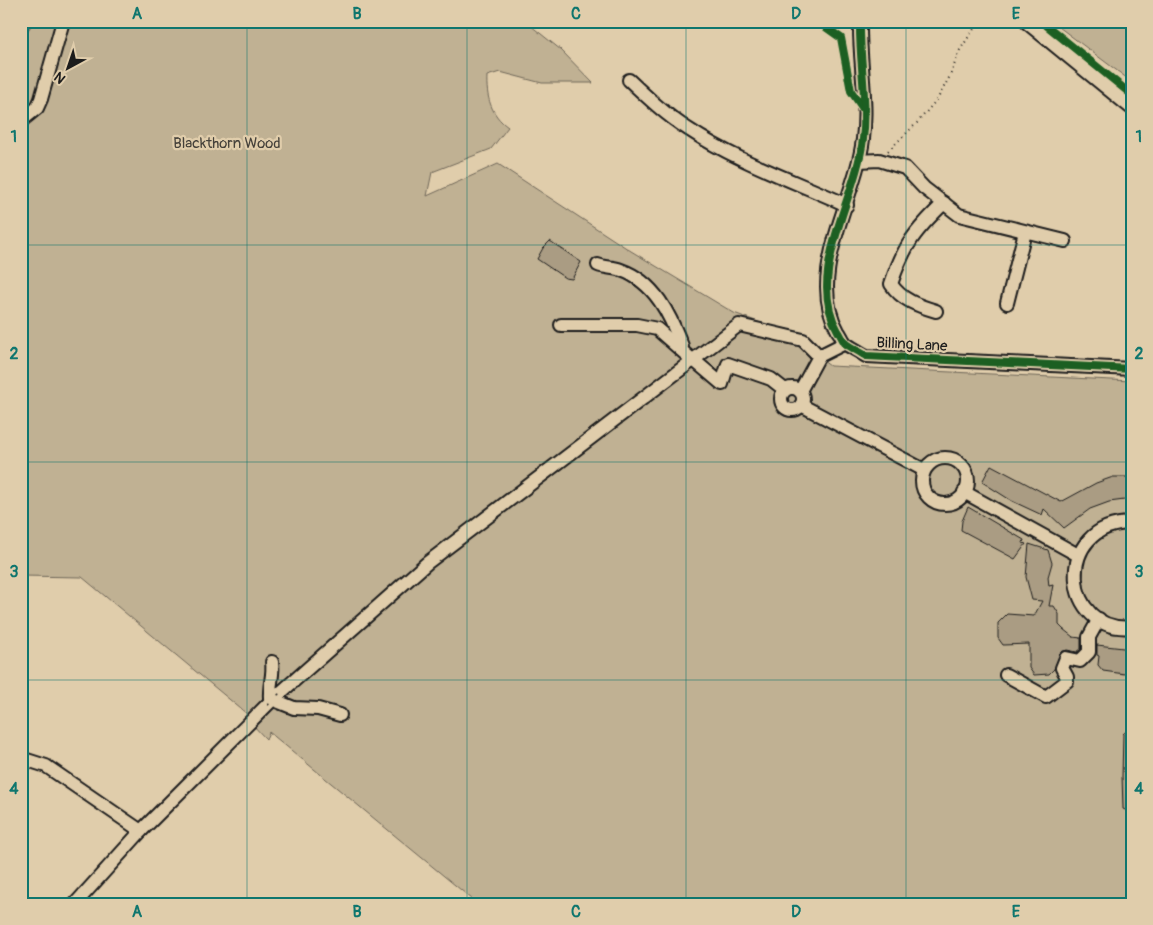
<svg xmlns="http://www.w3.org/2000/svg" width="1153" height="925" font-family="Pangolin,sans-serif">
	<rect width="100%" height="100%" fill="#e0cdab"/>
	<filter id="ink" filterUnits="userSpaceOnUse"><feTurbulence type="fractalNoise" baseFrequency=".02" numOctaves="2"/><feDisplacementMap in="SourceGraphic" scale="10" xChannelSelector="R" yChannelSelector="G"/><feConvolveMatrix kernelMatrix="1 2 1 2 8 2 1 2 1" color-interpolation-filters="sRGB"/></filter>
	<g filter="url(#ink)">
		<g fill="#c0b193" stroke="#6e6658">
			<path d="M21 21H525L561 50 593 83H542L500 72 487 76C486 97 491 115 508 127L491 149 432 172 427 196 498 164 631 251 734 313 780 330 830 366 1132 381V904H478L269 732 266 739 250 722 253 719 82 577 21 576Z"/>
			<polygon points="1051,21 1132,21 1132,82"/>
		</g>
		<polygon fill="#958974" stroke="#655d51" points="21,21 34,21 23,38 21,50"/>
		<g fill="#aa9c83" stroke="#1c1c1c">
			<polygon points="550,241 581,262 572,279 565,278 537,259 543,248"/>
			<polygon points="991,465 1061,502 1096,483 1113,477 1132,477 1132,499 1109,502 1090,509 1064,528 1044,509 1042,515 1012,501 982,482"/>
			<polygon points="968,507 1024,540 1023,543 1026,544 1015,559 961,530 962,521"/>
			<polygon points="1029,544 1048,550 1052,563 1048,577 1049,586 1053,585 1049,606 1054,606 1059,614 1059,625 1063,629 1073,637 1081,638 1081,649 1077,652 1067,650 1061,652 1054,669 1049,674 1034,675 1029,668 1029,644 1003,645 998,638 998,623 1007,614 1034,616 1042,601 1032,600 1026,577"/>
			<polygon points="1097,645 1132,649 1132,675 1103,671 1098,665 1099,656 1097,655"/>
			<polygon points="1132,726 1132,813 1123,809 1122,776 1123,734"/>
		</g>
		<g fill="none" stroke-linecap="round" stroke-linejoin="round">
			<defs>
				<g id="minor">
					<path d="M860 21C859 60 868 101 863 139 856 199 805 274 838 331 841 335 843 341 846 344 852 348 860 352 866 356L1132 369"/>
					<path d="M629 80C648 98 666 115 688 129 736 161 794 181 847 205"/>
					<polyline points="21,121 37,108 41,99 63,21"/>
					<polyline points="859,161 879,160 905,168 924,188 959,215 1065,241"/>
					<path d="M598 265C605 268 613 267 621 270 655 282 670 315 682 346"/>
					<polyline points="1007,303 1025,232"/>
					<path d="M936 311C919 306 901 300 891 284 904 245 915 231 944 203"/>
					<polyline points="561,325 637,325 657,329 690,358"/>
					<polyline points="696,362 722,384 728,364 771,379 785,390"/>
					<circle cx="792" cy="399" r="11"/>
					<polyline points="800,391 819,356 845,343"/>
					<polyline points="801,405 924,470"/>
					<circle cx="945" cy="481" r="23"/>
					<polyline points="964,492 1078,555"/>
					<path d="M1132 523C1052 523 1062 635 1132 627"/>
					<path d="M272 662C274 674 269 685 270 698L273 699"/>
					<polyline points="1006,675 1046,697 1067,681 1067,677 1062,668 1066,658 1080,661 1089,652 1089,637 1099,619"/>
					<polyline points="274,700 294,708 318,709 340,715"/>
					<polyline points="21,758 46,766 141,831"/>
					<polyline points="75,904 141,831 270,702 427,563 739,325 803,340 819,356"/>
				</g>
				<polyline id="major" points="1028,21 1132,106"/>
			</defs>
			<use href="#minor" stroke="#1c1c1c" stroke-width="16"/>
			<use href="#major" stroke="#1c1c1c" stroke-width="20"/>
			<polyline stroke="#1c1c1c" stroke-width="2" stroke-dasharray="1 4" stroke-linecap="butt" points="888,151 918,122 938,98 950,76 960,50 979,21"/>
			<use href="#minor" stroke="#e0cdab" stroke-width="12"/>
			<use href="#major" stroke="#e0cdab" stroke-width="16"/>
			<defs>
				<polyline id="minor-bridge" points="273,699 274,700"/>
			</defs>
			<use href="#minor-bridge" stroke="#1c1c1c" stroke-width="16" stroke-linecap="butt"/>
			<use href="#minor-bridge" stroke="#e0cdab" stroke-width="12"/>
			<defs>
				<g id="cycleway">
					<polyline points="817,21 841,38 851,91 864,110"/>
					<path d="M860 21C859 60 868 101 863 139 856 199 805 274 838 331 841 335 843 341 846 344 852 348 860 352 866 356L1132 369"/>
					<polyline points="1041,21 1132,95"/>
				</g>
			</defs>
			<use href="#cycleway" stroke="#e0cdab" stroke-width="11"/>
			<use href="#cycleway" stroke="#1b5e20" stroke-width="8"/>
		</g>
	</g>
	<path fill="none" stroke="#0f766e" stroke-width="1" stroke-opacity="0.55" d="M247 21V904M467 21V904M686 21V904M906 21V904M21 245H1132M21 462H1132M21 680H1132"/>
	<g text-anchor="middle" stroke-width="4.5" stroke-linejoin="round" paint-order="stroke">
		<g font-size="15" fill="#45413a" stroke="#e0cdab">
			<text x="227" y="148">Blackthorn Wood</text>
		</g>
		<g font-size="15" fill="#1c1c1c" stroke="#e0cdab">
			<text transform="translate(912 344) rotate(3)" y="5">Billing Lane</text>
		</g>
	</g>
	<rect width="1153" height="925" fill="none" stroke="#e0cdab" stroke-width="55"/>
	<g transform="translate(68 68) rotate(220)" stroke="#e0cdab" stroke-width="4" paint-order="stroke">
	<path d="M0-4L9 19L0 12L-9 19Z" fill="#1c1c1c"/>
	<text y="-8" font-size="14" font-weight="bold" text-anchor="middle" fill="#1c1c1c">N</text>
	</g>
	<rect x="28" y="28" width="1098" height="870" fill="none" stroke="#0f766e" stroke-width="2"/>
	<g font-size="16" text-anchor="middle" font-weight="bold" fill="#0f766e">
		<text x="137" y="19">A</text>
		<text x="357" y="19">B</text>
		<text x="576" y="19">C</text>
		<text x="796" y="19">D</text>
		<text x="1016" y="19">E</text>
		<text x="14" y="142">1</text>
		<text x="1139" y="142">1</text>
		<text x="14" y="359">2</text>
		<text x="1139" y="359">2</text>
		<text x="14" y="577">3</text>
		<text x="1139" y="577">3</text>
		<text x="14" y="794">4</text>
		<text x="1139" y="794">4</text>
		<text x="137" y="917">A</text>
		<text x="357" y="917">B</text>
		<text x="576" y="917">C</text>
		<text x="796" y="917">D</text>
		<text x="1016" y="917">E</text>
	</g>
</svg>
